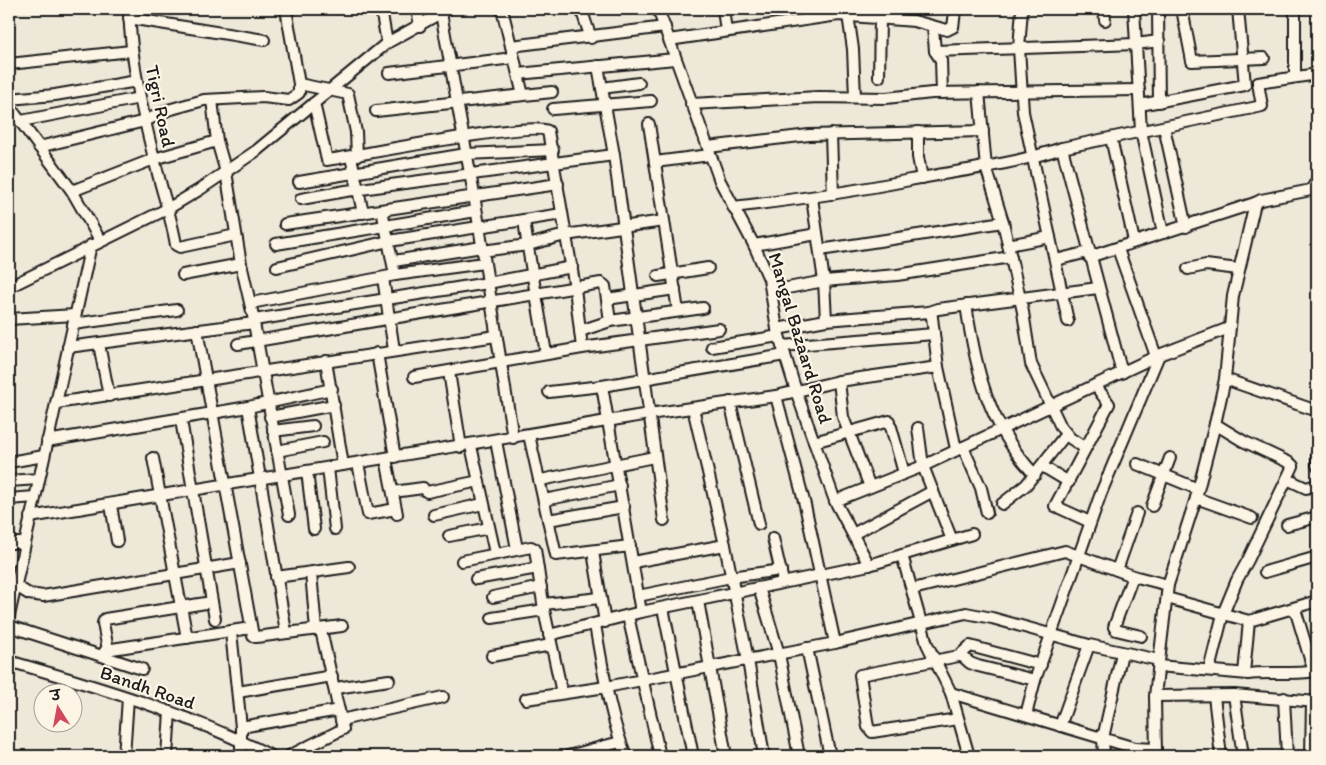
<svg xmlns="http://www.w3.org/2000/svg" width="1326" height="765" font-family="Itim,'Playpen Sans Deva',sans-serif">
	<rect width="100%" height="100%" fill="#eee8d9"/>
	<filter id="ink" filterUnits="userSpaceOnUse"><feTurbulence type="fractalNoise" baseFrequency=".02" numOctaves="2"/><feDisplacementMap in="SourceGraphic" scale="10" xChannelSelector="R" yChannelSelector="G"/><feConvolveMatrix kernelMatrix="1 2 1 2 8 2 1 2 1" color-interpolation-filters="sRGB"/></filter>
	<g filter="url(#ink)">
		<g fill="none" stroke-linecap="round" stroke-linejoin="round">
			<defs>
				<g id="minor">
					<path d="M129 9C131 65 144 120 158 174 164 198 172 220 176 245L180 247 236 235"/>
					<polyline points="286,9 299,84 348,94 356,132 357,156"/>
					<polyline points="381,9 387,43"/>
					<polyline points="417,9 420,26"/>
					<polyline points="502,9 523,95"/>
					<polyline points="581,9 591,38"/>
					<polyline points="658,9 720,181 754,245 769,279 777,329 796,391 835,501 869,565"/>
					<polyline points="723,9 726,31"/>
					<polyline points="1022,9 1019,48 1023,112 1068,321"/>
					<polyline points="1104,9 1105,20"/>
					<polyline points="1134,9 1141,131 1163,233"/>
					<polyline points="1158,9 1159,102"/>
					<polyline points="1182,9 1192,61 1264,58"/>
					<polyline points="1295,9 1295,77"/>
					<polyline points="441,13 474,195 513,438"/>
					<polyline points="848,15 853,49 855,97"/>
					<polyline points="129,18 264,40"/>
					<polyline points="933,28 935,51 1136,44 1159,41"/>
					<polyline points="669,40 838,15 914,21 947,30 953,27 955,12 960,9"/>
					<polyline points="511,46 665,27"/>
					<polyline points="935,51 941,60 942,93"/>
					<polyline points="9,64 131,51"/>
					<polyline points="598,66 614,155 664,520"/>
					<polyline points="389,73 513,58"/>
					<polyline points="518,74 675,59"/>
					<polyline points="879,77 880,19"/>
					<polyline points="602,88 639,83"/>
					<polyline points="979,92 986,167 1003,222 1023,312 1031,364 1061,427 1070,438 1085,448"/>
					<polyline points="9,99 55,95 137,81"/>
					<polyline points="212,100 217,141 226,172 241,264 254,320"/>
					<path d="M314 103 327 160C357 156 532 120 548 131L575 288 582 348"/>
					<polyline points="691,104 818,97 886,98 932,93 1139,90"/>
					<polyline points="1140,105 1245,85 1238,9"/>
					<polyline points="9,106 72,191 100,240"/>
					<polyline points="553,109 651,101"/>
					<polyline points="376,111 552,92"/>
					<polyline points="21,121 140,98"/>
					<polyline points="649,124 678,311"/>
					<polyline points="1164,127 1186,227"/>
					<polyline points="918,132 918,157 922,178"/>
					<polyline points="831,134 833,194"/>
					<polyline points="1111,138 1134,241"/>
					<polyline points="39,147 145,121 168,110 204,100 263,97 289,100 299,93 299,84"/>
					<polyline points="708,147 809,135 983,131"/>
					<polyline points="1062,148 1122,373"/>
					<polyline points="351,157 363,213"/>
					<polyline points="655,162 710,155"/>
					<polyline points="299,182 466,154 553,150"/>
					<polyline points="72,191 154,159 217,141"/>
					<polyline points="812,198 824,281 826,320"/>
					<polyline points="301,199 346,191 614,155"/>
					<path d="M733 207C793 200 851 192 910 180 961 170 1012 165 1062 148L1262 106 1258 83 1317 74"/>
					<polyline points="382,210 395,275"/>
					<path d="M524 220C530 265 539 309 546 354"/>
					<polyline points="285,224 558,184"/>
					<polyline points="276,244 476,211"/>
					<polyline points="754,245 817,234"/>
					<polyline points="1008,245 1050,237"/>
					<polyline points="1118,249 1156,356"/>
					<polyline points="820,250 1003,222"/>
					<polyline points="482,251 528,245 565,235 664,221"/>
					<polyline points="1089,257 1255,203"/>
					<polyline points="1056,260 1088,252"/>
					<polyline points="394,261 482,247"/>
					<polyline points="277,267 389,241 562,214"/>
					<polyline points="1188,269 1206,265 1238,269"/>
					<polyline points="183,275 241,264"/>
					<polyline points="658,276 708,268"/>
					<polyline points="383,278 394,350"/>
					<polyline points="9,287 169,208 199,190 256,151 387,43 448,9"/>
					<polyline points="772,291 824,281 897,275 1011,257"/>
					<polyline points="607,299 675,289"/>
					<polyline points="251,303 395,275 484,263"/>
					<path d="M966 305C976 371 988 425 1035 475"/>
					<polyline points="929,312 938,309 1098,288"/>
					<polyline points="9,319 75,315"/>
					<polyline points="254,323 289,515"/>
					<polyline points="73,324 177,310"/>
					<polyline points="777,329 826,320 929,312 932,317 938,367 956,449"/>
					<polyline points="197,330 253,636 256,637 342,626"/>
					<polyline points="580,331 610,321 703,308"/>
					<polyline points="99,344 109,396"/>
					<polyline points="238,344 601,283 605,286 610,321"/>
					<polyline points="782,346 934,334"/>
					<polyline points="68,347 254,323 254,320 488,283 572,267"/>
					<polyline points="712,347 779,336"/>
					<polyline points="377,353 395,457"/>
					<polyline points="326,361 343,465"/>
					<polyline points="449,372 461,447"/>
					<polyline points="414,377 582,348 719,329"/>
					<polyline points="1225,379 1317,411"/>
					<polyline points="839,381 843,417 870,487"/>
					<polyline points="602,386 641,612"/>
					<polyline points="549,392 602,386 785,355"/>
					<polyline points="776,396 805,505 835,643"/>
					<polyline points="730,402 759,524"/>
					<polyline points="56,403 496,336"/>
					<polyline points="693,408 725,545 748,660 764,756"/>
					<polyline points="270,417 334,405"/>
					<polyline points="181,420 215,619"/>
					<polyline points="891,427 904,473"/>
					<polyline points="918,428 923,466 952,540"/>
					<polyline points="273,431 313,426"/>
					<polyline points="529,435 556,555 630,546"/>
					<polyline points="47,441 248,407"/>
					<polyline points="496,441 517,549"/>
					<polyline points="814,442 889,421"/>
					<polyline points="471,446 495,553"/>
					<polyline points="963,447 981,488 987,513"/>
					<polyline points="277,451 323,442"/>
					<polyline points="1317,454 1317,465"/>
					<polyline points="153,458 187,638"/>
					<polyline points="386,459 397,514"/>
					<polyline points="9,462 44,456"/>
					<polyline points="358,463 368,514 396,509"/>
					<polyline points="1137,464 1198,489"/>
					<polyline points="1042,466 1069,482"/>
					<polyline points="328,468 335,529"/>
					<polyline points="307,471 314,529"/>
					<polyline points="1287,479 1306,488 1317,485"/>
					<polyline points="541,480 654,457"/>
					<polyline points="9,481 38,479"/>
					<polyline points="393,492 423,488"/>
					<polyline points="427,492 479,481"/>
					<polyline points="1196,498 1252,518"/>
					<polyline points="9,499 35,497"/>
					<polyline points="544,500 620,485"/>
					<polyline points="835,501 923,466 1159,355 1229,328"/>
					<polyline points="1002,504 1026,485 1066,434"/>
					<polyline points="111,505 117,541"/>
					<polyline points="1152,506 1170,458"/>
					<polyline points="434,515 483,504"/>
					<polyline points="30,517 649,414 776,396 839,381 938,367"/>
					<polyline points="548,520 624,507"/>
					<polyline points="1090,522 1055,506 1109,404 1095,385"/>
					<polyline points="1287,525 1317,517"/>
					<polyline points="853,534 933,491"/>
					<polyline points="449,536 489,528"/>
					<polyline points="773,538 782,577"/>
					<polyline points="9,543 25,543"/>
					<polyline points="593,552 605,622"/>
					<polyline points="902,555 927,644 951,693 969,756"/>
					<polyline points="462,561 531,547 535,549 544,610 562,693"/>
					<polyline points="633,562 725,545"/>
					<polyline points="1117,570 1137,513"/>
					<polyline points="1265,572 1317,557"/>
					<polyline points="311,573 316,630"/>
					<polyline points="1133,576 1114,627 1116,630 1141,636"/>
					<polyline points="276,577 349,567"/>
					<polyline points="476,579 538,568"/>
					<polyline points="16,586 29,594 43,596 240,563"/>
					<polyline points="759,588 779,654 799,756"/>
					<polyline points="913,589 1065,551 1133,576 1168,585"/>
					<polyline points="638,596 731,577 781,570"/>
					<polyline points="493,597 541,587"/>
					<polyline points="1167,598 1249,621 1317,601"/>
					<polyline points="698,601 726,756"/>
					<polyline points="544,604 600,598"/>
					<polyline points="663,608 693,756"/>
					<polyline points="1295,609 1314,672"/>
					<polyline points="9,616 91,245"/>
					<polyline points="628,616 660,756"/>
					<polyline points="492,618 544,610"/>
					<path d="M595 625C603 669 609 714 626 756"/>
					<polyline points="9,626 142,669"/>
					<polyline points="231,632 241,727 241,756"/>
					<polyline points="286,632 248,407 332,389"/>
					<polyline points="549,635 641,612 869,565 972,534"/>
					<polyline points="807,648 830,756"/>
					<polyline points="108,650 103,623 105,619 212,602"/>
					<polyline points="102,656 105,651 112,649 251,628"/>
					<polyline points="492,656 551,645"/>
					<polyline points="962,656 970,663 978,666 1035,680"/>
					<path d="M9 661C98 687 188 713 271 756"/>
					<path d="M1158 666 1248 674C1264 671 1310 676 1317 669"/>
					<polyline points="1209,670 1223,614 1237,580 1248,560 1293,466 1290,463 1243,441 1215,424"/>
					<polyline points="1244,673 1249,621"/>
					<polyline points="336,688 389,680"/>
					<polyline points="238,692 332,676"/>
					<polyline points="951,693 1135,748 1136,756"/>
					<polyline points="1234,695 1243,756"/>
					<polyline points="1155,696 1234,695 1317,702"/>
					<polyline points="1214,696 1221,756"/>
					<polyline points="1284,698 1287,756"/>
					<polyline points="526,699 606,687 835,643 966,613 992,618 1089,645 1159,660"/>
					<polyline points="1026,715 1035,680 1101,493 1159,355"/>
					<polyline points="958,719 872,732 868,727 860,675 959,656 970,646 1041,665"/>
					<polyline points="341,720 443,697"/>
					<polyline points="1060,726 1089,645"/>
					<polyline points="241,727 339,710"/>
					<polyline points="604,746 607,756"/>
					<polyline points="1135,748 1156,749"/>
					<polyline points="124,756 128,698"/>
					<polyline points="167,756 170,712"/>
					<polyline points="289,756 343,729 321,630"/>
					<polyline points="568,756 620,742"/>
					<polyline points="1104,756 1103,738 1122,653"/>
					<polyline points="1156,756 1155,696 1168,585 1196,498 1215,424 1225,379 1233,296 1255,203 1261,200 1311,190 1317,180"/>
					<polyline points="1311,756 1312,701"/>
				</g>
			</defs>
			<use href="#minor" stroke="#1c1c1c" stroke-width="14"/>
			<use href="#minor" stroke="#fcf5e5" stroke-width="10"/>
		</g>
	</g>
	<g text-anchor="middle" stroke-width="4.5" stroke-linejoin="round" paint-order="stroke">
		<g font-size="19" fill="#1c1c1c" stroke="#fcf5e5">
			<text transform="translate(161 106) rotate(78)" y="7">Tigri Road</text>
			<text transform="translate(801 338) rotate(73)" y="7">Mangal Bazaard Road</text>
			<text transform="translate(148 687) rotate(19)" y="7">Bandh Road</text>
		</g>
	</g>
	<rect width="1326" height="765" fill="none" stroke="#fcf5e5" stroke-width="30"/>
	<rect x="15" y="15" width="1296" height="735" fill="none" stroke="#1c1c1c" stroke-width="2" filter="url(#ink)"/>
	<g transform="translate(58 708) rotate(349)"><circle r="24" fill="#fcf5e5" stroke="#a29e95"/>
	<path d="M0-4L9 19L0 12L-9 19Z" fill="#d1495b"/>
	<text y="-8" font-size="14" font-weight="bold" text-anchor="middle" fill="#1c1c1c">उ</text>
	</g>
</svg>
